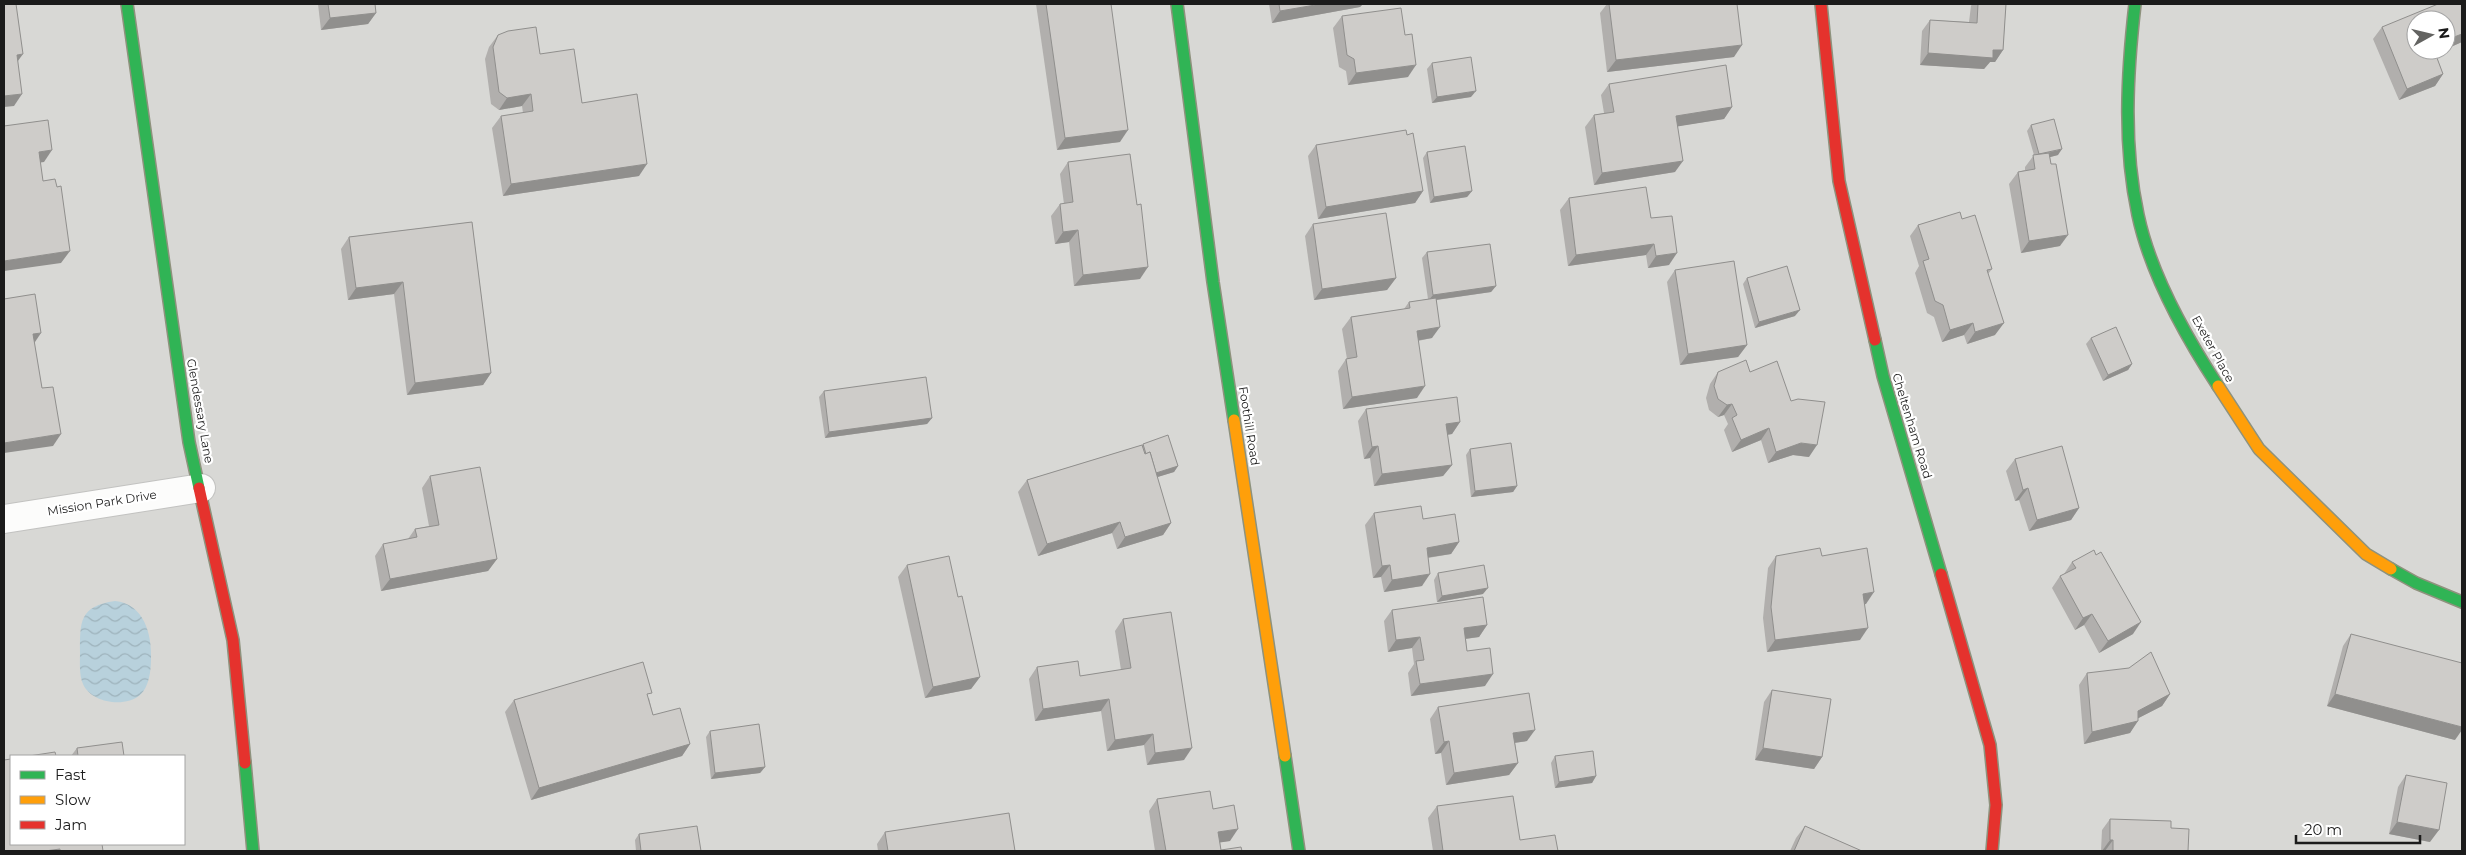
<svg xmlns="http://www.w3.org/2000/svg" width="2466" height="855" font-family="Montserrat,sans-serif">
	<defs>
		<pattern id="water-waves" width="16" height="10" patternUnits="userSpaceOnUse" patternTransform="scale(1.25)"><rect width="16" height="10" fill="#b8d1dc"/><path d="M0 5q4-4 8 0t8 0" fill="none" stroke="#9eb3bc"/></pattern>
	</defs>
	<rect width="100%" height="100%" fill="#e9e9e4"/>
	<path fill="#d8d8d5" fill-rule="evenodd" d="M4 4H2462V851H4ZM2416 20H2446V50H2416ZM11 756H184V844H11Z"/>
	<path fill="url(#water-waves)" d="M115 601C144 604 152 634 151 659 151 671 149 687 140 695 125 708 91 703 83 684 79 675 80 662 80 653 80 622 79 606 115 601Z"/>
	<g fill="none" stroke-linecap="round" stroke-linejoin="round">
		<defs>
			<polyline id="street" points="4,519 201,488"/>
			<g id="fast">
				<polyline points="127,4 189,442 199,488"/>
				<polyline points="1177,4 1213,282 1234,420"/>
				<path d="M2135 4C2127 74 2123 146 2138 215 2150 272 2186 337 2218 386"/>
				<polyline points="1875,340 1883,376 1941,574"/>
				<polyline points="2391,569 2416,583 2462,602"/>
				<polyline points="1285,756 1299,851"/>
				<polyline points="245,763 253,851"/>
			</g>
			<g id="slow">
				<polyline points="2218,386 2259,449 2366,554 2391,569"/>
				<polyline points="1234,420 1285,756"/>
			</g>
			<g id="jam">
				<polyline points="1821,4 1839,181 1875,340"/>
				<polyline points="199,488 233,640 245,763"/>
				<polyline points="1941,574 1990,745 1996,805 1992,851"/>
			</g>
		</defs>
		<use href="#street" stroke="#c2c2c0" stroke-width="30"/>
		<use href="#fast" stroke="#8e927d" stroke-width="14"/>
		<use href="#slow" stroke="#8e927d" stroke-width="14"/>
		<use href="#jam" stroke="#8e927d" stroke-width="14"/>
		<use href="#street" stroke="#fcfcfb" stroke-width="28"/>
		<use href="#fast" stroke="#30b455" stroke-width="11"/>
		<use href="#slow" stroke="#ff9f0a" stroke-width="11"/>
		<use href="#jam" stroke="#e5322d" stroke-width="11"/>
	</g>
	<g fill="#b1afad">
		<polygon points="318,4 375,4 376,13 368,24 321,30"/>
		<polygon points="1036,4 1111,4 1120,142 1057,150"/>
		<polygon points="1269,4 1363,4 1360,7 1272,23"/>
		<polygon points="1607,4 1737,4 1734,57 1607,72 1600,13"/>
		<polygon points="1972,4 2006,4 2003,50 1995,62 1990,62 1984,69 1920,65 1922,31 1930,20 1969,22 1971,6"/>
		<polygon points="2462,4 2462,42 2446,49 2446,20 2416,50 2443,50 2435,53 2443,74 2435,86 2399,100 2373,39 2382,27"/>
		<polygon points="1342,16 1408,77 1348,85 1346,71 1339,67 1333,28"/>
		<polygon points="498,35 540,54 582,103 639,176 503,196 492,128 501,116 523,113 522,106 499,110 491,104 485,59 489,47"/>
		<polygon points="1432,63 1471,97 1432,103 1427,69"/>
		<polygon points="1609,84 1732,107 1724,119 1678,126 1675,172 1594,185 1585,127 1594,115 1604,113 1601,95"/>
		<polygon points="2031,125 2058,155 2050,157 2060,246 2021,253 2009,184 2018,172 2025,170 2025,167 2034,155 2027,131"/>
		<polygon points="1407,135 1423,191 1415,203 1318,219 1308,156 1316,145"/>
		<polygon points="1427,152 1472,191 1467,197 1430,203 1423,158"/>
		<polygon points="1068,162 1140,279 1074,286 1069,242 1055,244 1051,216 1060,204 1064,204 1060,174"/>
		<polygon points="1569,198 1651,218 1669,265 1648,268 1646,255 1568,266 1560,210"/>
		<polygon points="1962,219 1992,269 1988,274 1995,335 1967,344 1964,335 1942,342 1934,317 1927,313 1915,273 1919,266 1910,236 1918,225"/>
		<polygon points="472,222 491,373 483,385 407,395 394,294 348,300 341,249 349,237"/>
		<polygon points="1313,224 1396,278 1387,290 1314,300 1305,236"/>
		<polygon points="1427,252 1496,286 1491,292 1437,300 1432,338 1418,341 1417,398 1343,409 1338,371 1346,359 1347,359 1342,329 1351,317 1404,309 1409,302 1428,299 1422,258"/>
		<polygon points="1675,270 1747,345 1738,357 1680,365 1667,282"/>
		<polygon points="1747,278 1795,316 1755,328 1743,284"/>
		<polygon points="2091,338 2132,364 2128,370 2103,381 2086,344"/>
		<polygon points="1718,372 1750,372 1809,457 1793,455 1768,463 1761,440 1732,452 1724,430 1728,424 1724,415 1718,417 1709,410 1706,398 1710,384"/>
		<polygon points="824,391 932,418 927,424 825,438 819,397"/>
		<polygon points="1366,409 1460,422 1452,434 1447,435 1452,465 1443,476 1374,486 1370,458 1364,459 1358,421"/>
		<polygon points="1143,444 1178,466 1174,472 1157,477 1171,523 1163,535 1117,549 1112,533 1038,556 1018,492 1027,480 1142,445"/>
		<polygon points="1470,449 1517,486 1513,492 1471,497 1466,455"/>
		<polygon points="2015,459 2079,508 2071,520 2029,531 2019,500 2015,501 2006,471"/>
		<polygon points="430,476 497,559 488,571 381,591 375,556 383,544 408,539 415,529 429,526 422,488"/>
		<polygon points="1374,513 1423,519 1459,542 1451,554 1428,558 1422,586 1384,592 1381,577 1373,578 1365,525"/>
		<polygon points="1776,556 1822,556 1866,604 1864,604 1860,640 1767,652 1763,618 1768,568"/>
		<polygon points="2072,562 2133,634 2099,653 2084,625 2075,630 2052,588 2060,576 2064,574"/>
		<polygon points="907,565 958,597 980,677 971,689 925,698 898,577"/>
		<polygon points="1438,573 1483,594 1437,602 1434,580"/>
		<polygon points="1392,610 1487,625 1479,637 1466,639 1467,651 1485,686 1411,696 1408,673 1414,664 1412,648 1388,652 1384,621"/>
		<polygon points="1123,619 1184,760 1147,765 1144,745 1107,751 1101,711 1035,721 1029,679 1037,667 1080,676 1121,670 1115,631"/>
		<polygon points="2351,634 2455,740 2327,706 2343,646"/>
		<polygon points="2087,673 2170,694 2162,706 2138,718 2130,733 2084,744 2079,685"/>
		<polygon points="1772,690 1822,757 1814,769 1755,760 1764,702"/>
		<polygon points="649,698 653,715 690,744 682,756 531,800 505,712 514,700"/>
		<polygon points="1438,707 1527,741 1515,743 1518,763 1509,775 1446,785 1441,753 1435,754 1430,719"/>
		<polygon points="710,731 765,767 760,773 711,779 706,737"/>
		<polygon points="77,748 124,756 71,756"/>
		<polygon points="1555,756 1596,776 1592,783 1555,788 1551,763"/>
		<polygon points="2406,775 2430,842 2389,834 2398,787"/>
		<polygon points="1157,799 1213,809 1230,841 1220,842 1221,850 1242,851 1155,851 1149,811"/>
		<polygon points="1437,806 1520,840 1558,851 1433,851 1428,818"/>
		<polygon points="2110,819 2171,828 2188,851 2101,851 2102,830"/>
		<polygon points="1805,826 1862,851 1790,851 1796,838"/>
		<polygon points="885,832 1015,851 878,851 877,844"/>
		<polygon points="639,834 701,851 636,851 635,840"/>
	</g>
	<g fill="#908f8d">
		<polygon points="1321,4 1363,4 1360,7 1272,23 1280,11"/>
		<polygon points="376,13 368,24 321,30 330,18"/>
		<polygon points="2462,34 2462,42 2446,49 2446,40"/>
		<polygon points="1742,45 1734,57 1607,72 1616,60"/>
		<polygon points="1993,50 2003,50 1995,62 1990,62 1984,69 1920,65 1928,53"/>
		<polygon points="2430,50 2443,50 2424,58"/>
		<polygon points="23,54 15,65 17,55"/>
		<polygon points="1416,65 1408,77 1348,85 1356,73"/>
		<polygon points="2443,74 2435,86 2399,100 2407,89"/>
		<polygon points="1476,91 1471,97 1432,103 1437,97"/>
		<polygon points="22,94 14,106 4,107 4,96"/>
		<polygon points="531,94 522,106 499,110 507,98"/>
		<polygon points="1732,107 1724,119 1668,128 1676,116"/>
		<polygon points="1128,130 1120,142 1057,150 1065,138"/>
		<polygon points="2062,149 2058,155 2035,161 2040,155"/>
		<polygon points="52,150 44,162 30,164 39,152"/>
		<polygon points="1683,161 1675,172 1594,185 1602,173"/>
		<polygon points="647,164 639,176 503,196 511,184"/>
		<polygon points="1423,191 1415,203 1318,219 1326,207"/>
		<polygon points="1472,191 1467,197 1430,203 1434,197"/>
		<polygon points="1078,230 1069,242 1055,244 1063,232"/>
		<polygon points="2068,235 2060,246 2021,253 2029,241"/>
		<polygon points="1654,244 1646,255 1568,266 1576,255"/>
		<polygon points="70,251 61,263 4,271 4,261"/>
		<polygon points="1677,253 1669,265 1648,268 1656,256"/>
		<polygon points="1148,267 1140,279 1074,286 1083,275"/>
		<polygon points="1396,278 1387,290 1314,300 1322,289"/>
		<polygon points="403,282 394,294 348,300 356,288"/>
		<polygon points="1496,286 1491,292 1428,301 1433,295"/>
		<polygon points="1800,310 1795,316 1755,328 1759,322"/>
		<polygon points="1973,323 1964,335 1942,342 1950,330"/>
		<polygon points="2004,323 1995,335 1967,344 1975,332"/>
		<polygon points="1440,327 1432,338 1409,342 1417,331"/>
		<polygon points="41,333 33,345 33,334"/>
		<polygon points="1747,345 1738,357 1680,365 1688,354"/>
		<polygon points="2132,364 2128,370 2103,381 2108,375"/>
		<polygon points="491,373 483,385 407,395 415,383"/>
		<polygon points="1425,386 1417,398 1343,409 1352,397"/>
		<polygon points="1732,404 1724,415 1718,417 1727,405"/>
		<polygon points="932,418 927,424 825,438 829,432"/>
		<polygon points="1460,422 1452,434 1438,436 1446,424"/>
		<polygon points="1769,428 1761,440 1732,452 1741,440"/>
		<polygon points="61,434 53,446 4,453 4,443"/>
		<polygon points="1801,443 1817,445 1809,457 1793,455 1768,463 1776,452"/>
		<polygon points="1378,446 1370,458 1364,459 1372,447"/>
		<polygon points="1452,465 1443,476 1374,486 1382,474"/>
		<polygon points="1178,466 1174,472 1148,480 1153,474"/>
		<polygon points="1517,486 1513,492 1471,497 1475,491"/>
		<polygon points="2028,488 2019,500 2015,501 2023,490"/>
		<polygon points="2079,508 2071,520 2029,531 2037,520"/>
		<polygon points="1120,522 1112,533 1038,556 1047,544"/>
		<polygon points="1171,523 1163,535 1117,549 1125,537"/>
		<polygon points="1459,542 1451,554 1418,559 1427,548"/>
		<polygon points="497,559 488,571 381,591 390,579"/>
		<polygon points="1390,565 1381,577 1373,578 1382,566"/>
		<polygon points="1430,574 1422,586 1384,592 1392,580"/>
		<polygon points="1488,588 1483,594 1437,602 1442,596"/>
		<polygon points="1874,592 1866,604 1855,606 1863,594"/>
		<polygon points="2092,614 2084,625 2075,630 2083,618"/>
		<polygon points="2141,622 2133,634 2099,653 2108,641"/>
		<polygon points="1487,625 1479,637 1456,640 1464,628"/>
		<polygon points="1868,628 1860,640 1767,652 1775,640"/>
		<polygon points="1420,637 1412,648 1388,652 1396,640"/>
		<polygon points="1493,674 1485,686 1411,696 1420,684"/>
		<polygon points="980,677 971,689 925,698 933,687"/>
		<polygon points="2170,694 2162,706 2129,723 2138,721 2130,733 2084,744 2092,732 2138,711"/>
		<polygon points="2335,694 2462,727 2462,730 2455,740 2327,706"/>
		<polygon points="1109,699 1101,711 1035,721 1043,709"/>
		<polygon points="1535,730 1527,741 1505,744 1513,733"/>
		<polygon points="1153,734 1144,745 1107,751 1115,740"/>
		<polygon points="1449,741 1441,753 1435,754 1444,742"/>
		<polygon points="690,744 682,756 531,800 539,788"/>
		<polygon points="1192,748 1184,760 1147,765 1155,753"/>
		<polygon points="1763,748 1822,757 1814,769 1755,760"/>
		<polygon points="1518,763 1509,775 1446,785 1454,773"/>
		<polygon points="765,767 760,773 711,779 715,773"/>
		<polygon points="1596,776 1592,783 1555,788 1559,782"/>
		<polygon points="2397,822 2439,830 2430,842 2389,834"/>
		<polygon points="1238,829 1230,841 1210,844 1218,832"/>
		<polygon points="2110,840 2113,840 2105,851 2102,851"/>
		<polygon points="60,849 58,851 45,851"/>
	</g>
	<g fill="#ceccc9" stroke="#908f8d">
		<polygon points="4,4 16,4 23,54 17,55 22,94 4,96"/>
		<polygon points="328,4 375,4 376,13 330,18"/>
		<polygon points="1046,4 1111,4 1128,130 1065,138"/>
		<polygon points="1279,4 1321,4 1280,11"/>
		<polygon points="1609,4 1737,4 1742,45 1616,60"/>
		<polygon points="1978,4 2006,4 2003,50 1993,50 1993,58 1928,53 1930,20 1977,23"/>
		<polygon points="2438,4 2462,4 2462,34 2446,40 2446,20 2416,20 2416,50 2434,50 2443,74 2407,89 2382,27"/>
		<polygon points="1401,8 1405,35 1412,34 1416,65 1356,73 1354,59 1347,55 1342,16"/>
		<polygon points="536,27 540,54 574,49 582,103 637,94 647,164 511,184 501,116 533,111 531,94 507,98 499,92 493,47 498,35 508,31"/>
		<polygon points="1471,57 1476,91 1437,97 1432,63"/>
		<polygon points="1726,65 1732,107 1676,116 1683,161 1602,173 1594,115 1614,112 1609,84"/>
		<polygon points="2054,119 2062,149 2039,154 2031,125"/>
		<polygon points="48,120 52,150 39,152 43,181 55,179 57,187 61,186 70,251 4,261 4,126"/>
		<polygon points="1406,130 1407,135 1413,133 1423,191 1326,207 1316,145"/>
		<polygon points="1465,146 1472,191 1434,197 1427,152"/>
		<polygon points="2049,153 2051,164 2056,164 2068,235 2029,241 2018,172 2035,169 2033,155"/>
		<polygon points="1130,154 1137,205 1141,204 1148,267 1083,275 1078,230 1063,232 1060,204 1073,202 1068,162"/>
		<polygon points="1646,187 1651,218 1672,216 1677,253 1656,256 1654,244 1576,255 1569,198"/>
		<polygon points="1960,212 1962,219 1975,215 1992,269 1987,270 2004,323 1975,332 1973,323 1950,330 1943,305 1935,301 1923,261 1929,259 1918,225"/>
		<polygon points="1386,213 1396,278 1322,289 1313,224"/>
		<polygon points="472,222 491,373 415,383 403,282 356,288 349,237"/>
		<polygon points="1490,244 1496,286 1433,295 1427,252"/>
		<polygon points="1734,261 1747,345 1688,354 1675,270"/>
		<polygon points="1787,266 1800,310 1759,322 1747,278"/>
		<polygon points="35,294 41,333 33,334 42,388 53,387 61,434 4,443 4,299"/>
		<polygon points="1436,298 1440,327 1417,331 1425,386 1352,397 1346,359 1357,357 1351,317 1410,308 1409,302"/>
		<polygon points="2116,327 2132,364 2108,375 2091,338"/>
		<polygon points="1746,360 1750,372 1777,361 1791,401 1798,399 1825,402 1817,445 1801,443 1776,452 1769,428 1741,440 1732,418 1737,415 1732,404 1727,405 1718,399 1714,386 1718,372"/>
		<polygon points="926,377 932,418 829,432 824,391"/>
		<polygon points="1457,397 1460,422 1446,424 1452,465 1382,474 1378,446 1372,447 1366,409"/>
		<polygon points="1168,435 1178,466 1156,473 1150,452 1146,454 1143,444"/>
		<polygon points="1511,443 1517,486 1475,491 1470,449"/>
		<polygon points="1142,445 1145,454 1150,452 1171,523 1125,537 1120,522 1047,544 1027,480"/>
		<polygon points="2062,446 2079,508 2037,520 2028,488 2023,490 2015,459"/>
		<polygon points="480,467 497,559 390,579 383,544 417,537 415,529 439,525 430,476"/>
		<polygon points="1421,506 1423,519 1455,514 1459,542 1427,548 1430,574 1392,580 1390,565 1382,566 1374,513"/>
		<polygon points="1820,548 1822,556 1867,548 1874,592 1863,594 1868,628 1775,640 1771,607 1776,556"/>
		<polygon points="2094,550 2096,555 2101,552 2141,622 2108,641 2092,614 2083,618 2060,576 2076,568 2072,562"/>
		<polygon points="949,556 958,597 962,596 980,677 933,687 907,565"/>
		<polygon points="1484,565 1488,588 1442,596 1438,573"/>
		<polygon points="1483,597 1487,625 1464,628 1467,651 1490,648 1493,674 1420,684 1416,661 1424,660 1420,637 1396,640 1392,610"/>
		<polygon points="1171,612 1192,748 1155,753 1153,734 1115,740 1109,699 1043,709 1037,667 1078,661 1080,676 1131,668 1123,619"/>
		<polygon points="2351,634 2462,663 2462,727 2335,694"/>
		<polygon points="2151,652 2170,694 2138,711 2138,721 2092,732 2087,673 2129,668"/>
		<polygon points="643,662 652,693 647,694 653,715 680,708 690,744 539,788 514,700"/>
		<polygon points="1772,690 1831,699 1822,757 1763,748"/>
		<polygon points="1529,693 1535,730 1513,733 1518,763 1454,773 1449,741 1444,742 1438,707"/>
		<polygon points="759,724 765,767 715,773 710,731"/>
		<polygon points="122,742 124,756 78,756 77,748"/>
		<polygon points="1593,751 1596,776 1559,782 1555,756"/>
		<polygon points="55,752 56,756 29,756"/>
		<polygon points="11,759 11,844 102,844 103,851 60,851 60,849 45,851 4,851 4,760"/>
		<polygon points="2406,775 2447,783 2439,830 2397,822"/>
		<polygon points="1210,791 1213,809 1234,805 1238,829 1218,832 1221,850 1241,847 1242,851 1166,851 1157,799"/>
		<polygon points="1513,796 1520,840 1555,835 1558,851 1443,851 1437,806"/>
		<polygon points="1009,813 1015,851 888,851 885,832"/>
		<polygon points="2110,819 2171,821 2171,828 2189,829 2188,851 2113,851 2113,840 2110,840"/>
		<polygon points="697,826 701,851 641,851 639,834"/>
		<polygon points="1805,826 1862,851 1794,851"/>
	</g>
	<g text-anchor="middle" stroke-width="4.5" stroke-linejoin="round" paint-order="stroke">
		<g font-size="12" fill="#1b1b1b" stroke="#fff">
			<text transform="translate(2213 349) rotate(61)" y="4">Exeter Place</text>
			<text transform="translate(200 411) rotate(80)" y="4">Glendessary Lane</text>
			<text transform="translate(1249 426) rotate(81)" y="4">Foothill Road</text>
			<text transform="translate(1912 426) rotate(73)" y="4">Cheltenham Road</text>
			<text transform="translate(102 503) rotate(-9)" y="4">Mission Park Drive</text>
		</g>
	</g>
	<rect width="2466" height="855" fill="none" stroke="#1b1b1b" stroke-width="10"/>
	<rect x="10" y="755" width="175" height="90" fill="#ffffff" stroke="#a4a4a4"/>
	<rect x="20" y="771" width="25" height="8" fill="#30b455" stroke="#a4a4a4"/>
	<text x="55" y="780" font-size="15" fill="#1b1b1b">Fast</text>
	<rect x="20" y="796" width="25" height="8" fill="#ff9f0a" stroke="#a4a4a4"/>
	<text x="55" y="805" font-size="15" fill="#1b1b1b">Slow</text>
	<rect x="20" y="821" width="25" height="8" fill="#e5322d" stroke="#a4a4a4"/>
	<text x="55" y="830" font-size="15" fill="#1b1b1b">Jam</text>
	<g transform="translate(2431 35) rotate(82)"><circle r="24" fill="#ffffff" stroke="#a4a4a4"/>
	<path d="M0-4L9 19L0 12L-9 19Z" fill="#636361"/>
	<text y="-8" font-size="14" font-weight="bold" text-anchor="middle" fill="#1b1b1b">N</text>
	</g>
	<path d="M2296 835v8h124v-8" fill="none" stroke="#1b1b1b" stroke-width="2.5"/>
	<text x="2304" y="835" font-size="15" fill="#1b1b1b" stroke="#ffffff" stroke-width="4" paint-order="stroke">20 m</text>
</svg>
